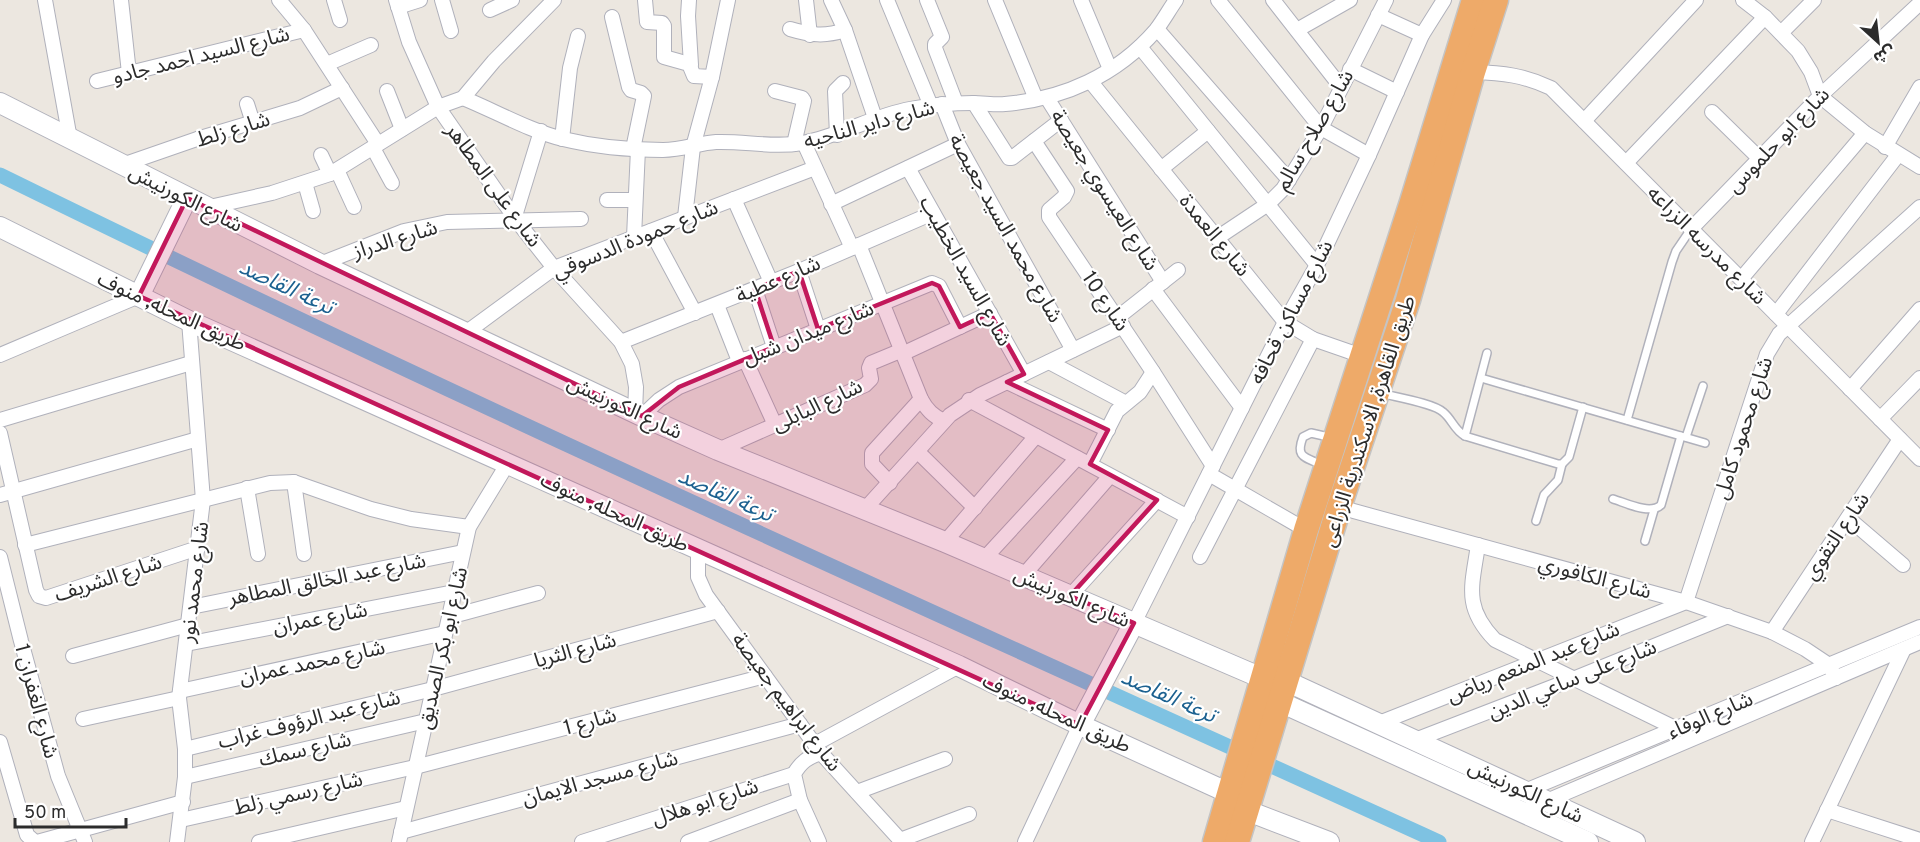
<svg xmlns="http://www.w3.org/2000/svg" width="1920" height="842" font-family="Overpass,'Noto Sans Arabic',sans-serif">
	<rect width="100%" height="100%" fill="#ece7e0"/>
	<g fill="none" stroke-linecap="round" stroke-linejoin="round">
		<path stroke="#7ec2e2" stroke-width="15" d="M0 175C475 408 958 623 1439 842"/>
		<defs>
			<g id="lane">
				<polyline points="1481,378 1705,443"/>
				<path d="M1380 393C1395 397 1433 403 1443 412 1452 419 1454 430 1465 436L1558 464H1562L1569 457 1583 407"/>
				<polyline points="1627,420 1672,262 1676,251 1691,229"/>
				<polyline points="1465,436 1487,353"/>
				<polyline points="1686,437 1703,386"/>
				<path d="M1322 465C1305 457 1295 458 1303 437L1311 433 1333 438"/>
				<path d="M1613 499C1626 503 1650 515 1661 505L1681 436"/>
				<polyline points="1536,521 1544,495 1558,480 1562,464"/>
				<polyline points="1645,541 1654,510"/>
			</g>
			<g id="street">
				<polyline points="45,0 70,139"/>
				<polyline points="121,0 129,73"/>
				<polyline points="279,0 304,30 378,144"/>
				<polyline points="334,0 340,20"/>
				<polyline points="396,0 409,42 438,107 517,221 554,268 621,342 632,364 636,387 635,413"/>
				<polyline points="442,0 451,31"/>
				<polyline points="645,0 647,22 662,23 664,26 664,57 689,64 694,76 712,77"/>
				<polyline points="689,0 688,16 691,65"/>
				<polyline points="806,0 810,35"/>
				<polyline points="831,0 845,30 875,118"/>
				<polyline points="887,0 931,106"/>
				<polyline points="927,0 942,37 935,44 935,48 956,103"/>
				<polyline points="995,0 1036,99"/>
				<polyline points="1081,0 1110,69"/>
				<polyline points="1218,0 1321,128 1369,155"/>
				<polyline points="1273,0 1341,87"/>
				<polyline points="1743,0 1765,17 1798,51 1811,72 1820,96 1865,133 1920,167"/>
				<polyline points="398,7 420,0"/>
				<polyline points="490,10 512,0"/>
				<polyline points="1378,15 1422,35"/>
				<polyline points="612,17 629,87 631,90 641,93 644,96 633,149"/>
				<path d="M790 29C810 35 825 37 845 30"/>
				<polyline points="1157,29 1289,180"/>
				<polyline points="1297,30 1350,0"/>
				<polyline points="1781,33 1814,0"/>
				<polyline points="1140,47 1317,265"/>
				<polyline points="327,64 371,45"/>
				<polyline points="1350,69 1397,92"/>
				<path d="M1473 72C1503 73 1523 75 1551 88L1920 459"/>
				<polyline points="97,81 304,30"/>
				<polyline points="1091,82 1285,322 1313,339 1362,356"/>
				<polyline points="387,91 402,129"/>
				<polyline points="775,91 802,98 804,101 794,144"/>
				<path d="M463 98C495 111 530 131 563 139 596 147 629 150 663 150 682 150 699 143 716 142 745 141 774 148 802 143 840 136 873 116 910 109 931 105 952 103 973 103 984 103 995 105 1005 104 1064 99 1117 75 1156 30 1163 21 1169 10 1176 0"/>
				<polyline points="1047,98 1163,282"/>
				<polyline points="974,103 1009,158 1012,158 1061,120"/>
				<polyline points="247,104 253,123"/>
				<polyline points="942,104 958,144 1073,350"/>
				<polyline points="1712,112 1759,158"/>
				<polyline points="1584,121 1696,0"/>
				<polyline points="837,135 835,91 843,83"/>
				<polyline points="562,139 570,68 578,36"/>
				<polyline points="1034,141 1067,191 1064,197 1049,210 1049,217 1153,372 1213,466"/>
				<polyline points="804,143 852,248"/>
				<polyline points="1885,147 1920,87"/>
				<polyline points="373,148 392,183"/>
				<polyline points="321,155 330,174"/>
				<polyline points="1626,163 1765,17"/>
				<polyline points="122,165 197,139 300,108 342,88"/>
				<polyline points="908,168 1024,374"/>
				<polyline points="1161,169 1208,131"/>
				<polyline points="337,170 354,207"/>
				<polyline points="305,183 313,211"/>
				<polyline points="734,199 771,282"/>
				<polyline points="607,200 635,200"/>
				<polyline points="831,204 958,144"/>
				<polyline points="205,208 272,193 330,174 438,107 463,98 494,61 554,0"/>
				<polyline points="515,216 541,131"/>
				<polyline points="685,217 693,147 712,77 728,0"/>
				<polyline points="1691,229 1820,96 1920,3"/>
				<polyline points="651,231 695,313"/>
				<polyline points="634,237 638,149"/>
				<polyline points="1217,238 1268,204 1283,189 1321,128 1386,0"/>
				<path d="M859 245 921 399C927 410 933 416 944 421"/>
				<polyline points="320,264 404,231 447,222 581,219"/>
				<polyline points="799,271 818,329"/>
				<polyline points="1741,279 1865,133"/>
				<polyline points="755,289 774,347"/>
				<polyline points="1153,289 1242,408"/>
				<polyline points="717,305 739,361"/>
				<polyline points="1776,314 1898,155"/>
				<polyline points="1117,318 1178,270"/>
				<polyline points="467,332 554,268 815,168"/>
				<polyline points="621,342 799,271 933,213"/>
				<polyline points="902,354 990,313"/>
				<polyline points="0,355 139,296"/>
				<polyline points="745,359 775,425"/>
				<polyline points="1049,362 1126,403"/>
				<polyline points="1007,382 1108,430"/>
				<polyline points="1850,389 1920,309"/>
				<polyline points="969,400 1188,517"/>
				<polyline points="642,416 659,400 679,387 932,283 939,286 960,327"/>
				<polyline points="1880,419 1920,378"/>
				<polyline points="0,420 191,363"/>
				<polyline points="0,433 36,590 39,596 46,598 198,548"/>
				<polyline points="718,450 865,385 871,379 869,368 871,363 900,351"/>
				<polyline points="918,452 975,508"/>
				<polyline points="1090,464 1117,411 1140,392 1153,372"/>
				<polyline points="1209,474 1306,530"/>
				<polyline points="294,482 304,554"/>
				<polyline points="890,483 872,464 872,453 921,399"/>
				<polyline points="247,488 258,554"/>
				<polyline points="0,495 198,439"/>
				<polyline points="1339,507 1686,602 1772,632 1805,649 1829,665 1836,678"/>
				<polyline points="865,509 950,415 980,395 1123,326"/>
				<polyline points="1848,518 1903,565"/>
				<polyline points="945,542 1036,436"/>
				<polyline points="25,545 270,483 294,482 371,509 411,519 469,527"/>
				<path d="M1478 545C1472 586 1463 607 1495 640L1677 729"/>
				<polyline points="698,550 698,577 706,595 821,753 902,842"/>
				<polyline points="0,557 21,641 58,776 85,842"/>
				<polyline points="1200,557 1313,339"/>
				<polyline points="984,559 1077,458"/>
				<polyline points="1023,576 1110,476"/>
				<polyline points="1070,596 1157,500"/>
				<polyline points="191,607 463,552"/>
				<polyline points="449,617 538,593"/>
				<polyline points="1134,623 1285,322 1317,265 1369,155 1422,35 1444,0"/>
				<polyline points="1772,632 1900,439"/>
				<polyline points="186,644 454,592"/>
				<polyline points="73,656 188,625"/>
				<polyline points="180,691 445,633"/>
				<polyline points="83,719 179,698"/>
				<polyline points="1379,723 1686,602 1767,354 1779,334 1920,207"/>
				<polyline points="1415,740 1573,679 1728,616"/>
				<polyline points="0,742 27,835 35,842"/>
				<polyline points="815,744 959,666"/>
				<polyline points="185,749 433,689 718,611"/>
				<polyline points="185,777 426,721"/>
				<polyline points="857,792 945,759"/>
				<polyline points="1520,793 1920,627"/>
				<polyline points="1827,810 1920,840"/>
				<polyline points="1523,811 1920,642"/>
				<polyline points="181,820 415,767 765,676"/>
				<polyline points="401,832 800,724"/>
				<polyline points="900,840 969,814"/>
				<polyline points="37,842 183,802"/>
				<polyline points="177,842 185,777 185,749 179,698 203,500 189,321"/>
				<polyline points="259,842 406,808"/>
				<polyline points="399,842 469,527 508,463"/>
				<polyline points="582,842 794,774"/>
				<polyline points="688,842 800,800"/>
				<path d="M819 842 800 800 794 774C801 762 808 757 821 753"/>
				<polyline points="1025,842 1080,725"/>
				<polyline points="1812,842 1904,649"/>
			</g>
			<g id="secondary">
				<polyline points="0,103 320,264 642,416 718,450 945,542 1264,679"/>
				<polyline points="0,227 189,321 959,666 1080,725 1231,794"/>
				<polyline points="139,296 187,198"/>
				<polyline points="1286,681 1635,842"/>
				<polyline points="1280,702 1588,842"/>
				<polyline points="1080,725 1134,623"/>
				<polyline points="1248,811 1329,842"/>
			</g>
			<g id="highway">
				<polyline points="1215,842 1306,530 1412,202 1474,0"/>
				<polyline points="1237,842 1339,507 1408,300 1473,72 1496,0"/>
			</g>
		</defs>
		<use href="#lane" stroke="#b0b1bb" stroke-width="10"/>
		<use href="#street" stroke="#b0b1bb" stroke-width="16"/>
		<use href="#secondary" stroke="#b0b1bb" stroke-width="22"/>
		<use href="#highway" stroke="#c4c4c4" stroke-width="27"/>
		<use href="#lane" stroke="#fff" stroke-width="7"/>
		<use href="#street" stroke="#fff" stroke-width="14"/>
		<use href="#secondary" stroke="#fff" stroke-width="20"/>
		<use href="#highway" stroke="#eeaa69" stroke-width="24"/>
	</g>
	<path fill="#c2185b" fill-opacity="0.2" stroke="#c2185b" stroke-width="4.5" stroke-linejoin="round" d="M187 198 642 416 679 387 774 347 755 289 799 271 818 329 932 283 939 286 960 327 990 313 1024 374 1007 382 1108 430 1090 464 1157 500 1070 596 1134 623 1080 725 139 296Z"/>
	<g text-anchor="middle" stroke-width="4.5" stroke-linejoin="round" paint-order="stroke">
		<g font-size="21" fill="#2c2c2c" stroke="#fff">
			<text transform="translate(201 55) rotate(-14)" y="7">شارع السيد احمد جادو</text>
			<text transform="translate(869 124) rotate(-15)" y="7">شارع داير الناحيه</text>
			<text transform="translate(233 129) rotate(-17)" y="7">شارع زلط</text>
			<text transform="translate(1314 130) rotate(-60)" y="7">شارع صلاح سالم</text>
			<text transform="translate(1778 140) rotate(-46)" y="7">شارع ابو حلموس</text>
			<text transform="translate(494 185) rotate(54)" y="7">شارع على المطاهر</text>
			<text transform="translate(1105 190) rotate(58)" y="7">شارع العيسوي جعيصة</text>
			<text transform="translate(186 198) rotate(27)" y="7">شارع الكورنيش</text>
			<text transform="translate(1006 228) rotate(61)" y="7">شارع محمد السيد جعيصة</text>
			<text transform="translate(1215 235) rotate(51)" y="7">شارع العمدة</text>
			<text transform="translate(395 239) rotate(-17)" y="7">شارع الدراز</text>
			<text transform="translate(635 239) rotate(-22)" y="7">شارع حمودة الدسوقي</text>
			<text transform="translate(1707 245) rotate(45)" y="7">شارع مدرسه الزراعه</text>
			<text transform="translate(966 271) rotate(61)" y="7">شارع السيد الخطيب</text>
			<text transform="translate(778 279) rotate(-23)" y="7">شارع عطية</text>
			<text transform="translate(1106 301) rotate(56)" y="7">شارع 10</text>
			<text transform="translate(172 311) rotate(25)" y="7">طريق المحله, منوف</text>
			<text transform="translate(1291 312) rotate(-63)" y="7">شارع مساكن قحافه</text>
			<text transform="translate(808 333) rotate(-22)" y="7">شارع ميدان شبل</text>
			<text transform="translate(817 405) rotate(-25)" y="7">شارع البابلى</text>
			<text transform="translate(625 407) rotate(25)" y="7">شارع الكورنيش</text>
			<text transform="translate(1368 421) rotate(-72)" y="7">طريق القاهرة, الاسكندرية الزراعى</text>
			<text transform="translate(1743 428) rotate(-72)" y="7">شارع محمود كامل</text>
			<text transform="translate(615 512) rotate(25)" y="7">طريق المحله, منوف</text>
			<text transform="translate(1836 536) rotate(-56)" y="7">شارع التقوي</text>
			<text transform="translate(1595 577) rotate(15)" y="7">شارع الكافوري</text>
			<text transform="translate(108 578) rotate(-18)" y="7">شارع الشريف</text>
			<text transform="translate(327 579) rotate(-11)" y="7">شارع عبد الخالق المطاهر</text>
			<text transform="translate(194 582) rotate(-83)" y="7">شارع محمد نور</text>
			<text transform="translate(1072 597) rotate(23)" y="7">شارع الكورنيش</text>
			<text transform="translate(320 618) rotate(-11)" y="7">شارع عمران</text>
			<text transform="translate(442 648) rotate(-77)" y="7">شارع ابو بكر الصديق</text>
			<text transform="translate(575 650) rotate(-15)" y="7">شارع الثريا</text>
			<text transform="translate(312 662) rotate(-12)" y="7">شارع محمد عمران</text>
			<text transform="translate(1533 662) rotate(-22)" y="7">شارع عبد المنعم رياض</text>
			<text transform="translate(1572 679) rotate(-22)" y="7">شارع على ساعي الدين</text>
			<text transform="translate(37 701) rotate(75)" y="7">شارع الغفران 1</text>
			<text transform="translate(787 702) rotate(53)" y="7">شارع ابراهيم جعيصة</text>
			<text transform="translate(1057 713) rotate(25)" y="7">طريق المحله, منوف</text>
			<text transform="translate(1710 715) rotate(-23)" y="7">شارع الوفاء</text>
			<text transform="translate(309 719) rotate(-14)" y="7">شارع عبد الرؤوف غراب</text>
			<text transform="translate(590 721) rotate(-15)" y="7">شارع 1</text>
			<text transform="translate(305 749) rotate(-13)" y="7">شارع سمك</text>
			<text transform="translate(600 778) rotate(-15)" y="7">شارع مسجد الايمان</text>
			<text transform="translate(1526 791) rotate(25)" y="7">شارع الكورنيش</text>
			<text transform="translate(298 793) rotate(-13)" y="7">شارع رسمي زلط</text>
			<text transform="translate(705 802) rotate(-18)" y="7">شارع ابو هلال</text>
		</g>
		<g font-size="22" font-style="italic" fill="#1c6190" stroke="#fff">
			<text transform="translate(287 286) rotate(25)" y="8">ترعة القاصد</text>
			<text transform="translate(726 494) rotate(24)" y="8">ترعة القاصد</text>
			<text transform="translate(1169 695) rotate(24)" y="8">ترعة القاصد</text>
		</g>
	</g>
	<g transform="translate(1878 42) rotate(153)" stroke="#ffffff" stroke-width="4.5" paint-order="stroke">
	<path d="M0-4.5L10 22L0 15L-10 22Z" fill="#2c2c2c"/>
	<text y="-9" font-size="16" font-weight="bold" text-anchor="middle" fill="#2c2c2c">ش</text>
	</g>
	<path d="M15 818v9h111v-9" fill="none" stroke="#2c2c2c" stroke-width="3"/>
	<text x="24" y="818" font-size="18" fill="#2c2c2c" stroke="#ffffff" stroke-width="4.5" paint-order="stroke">50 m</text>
</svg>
